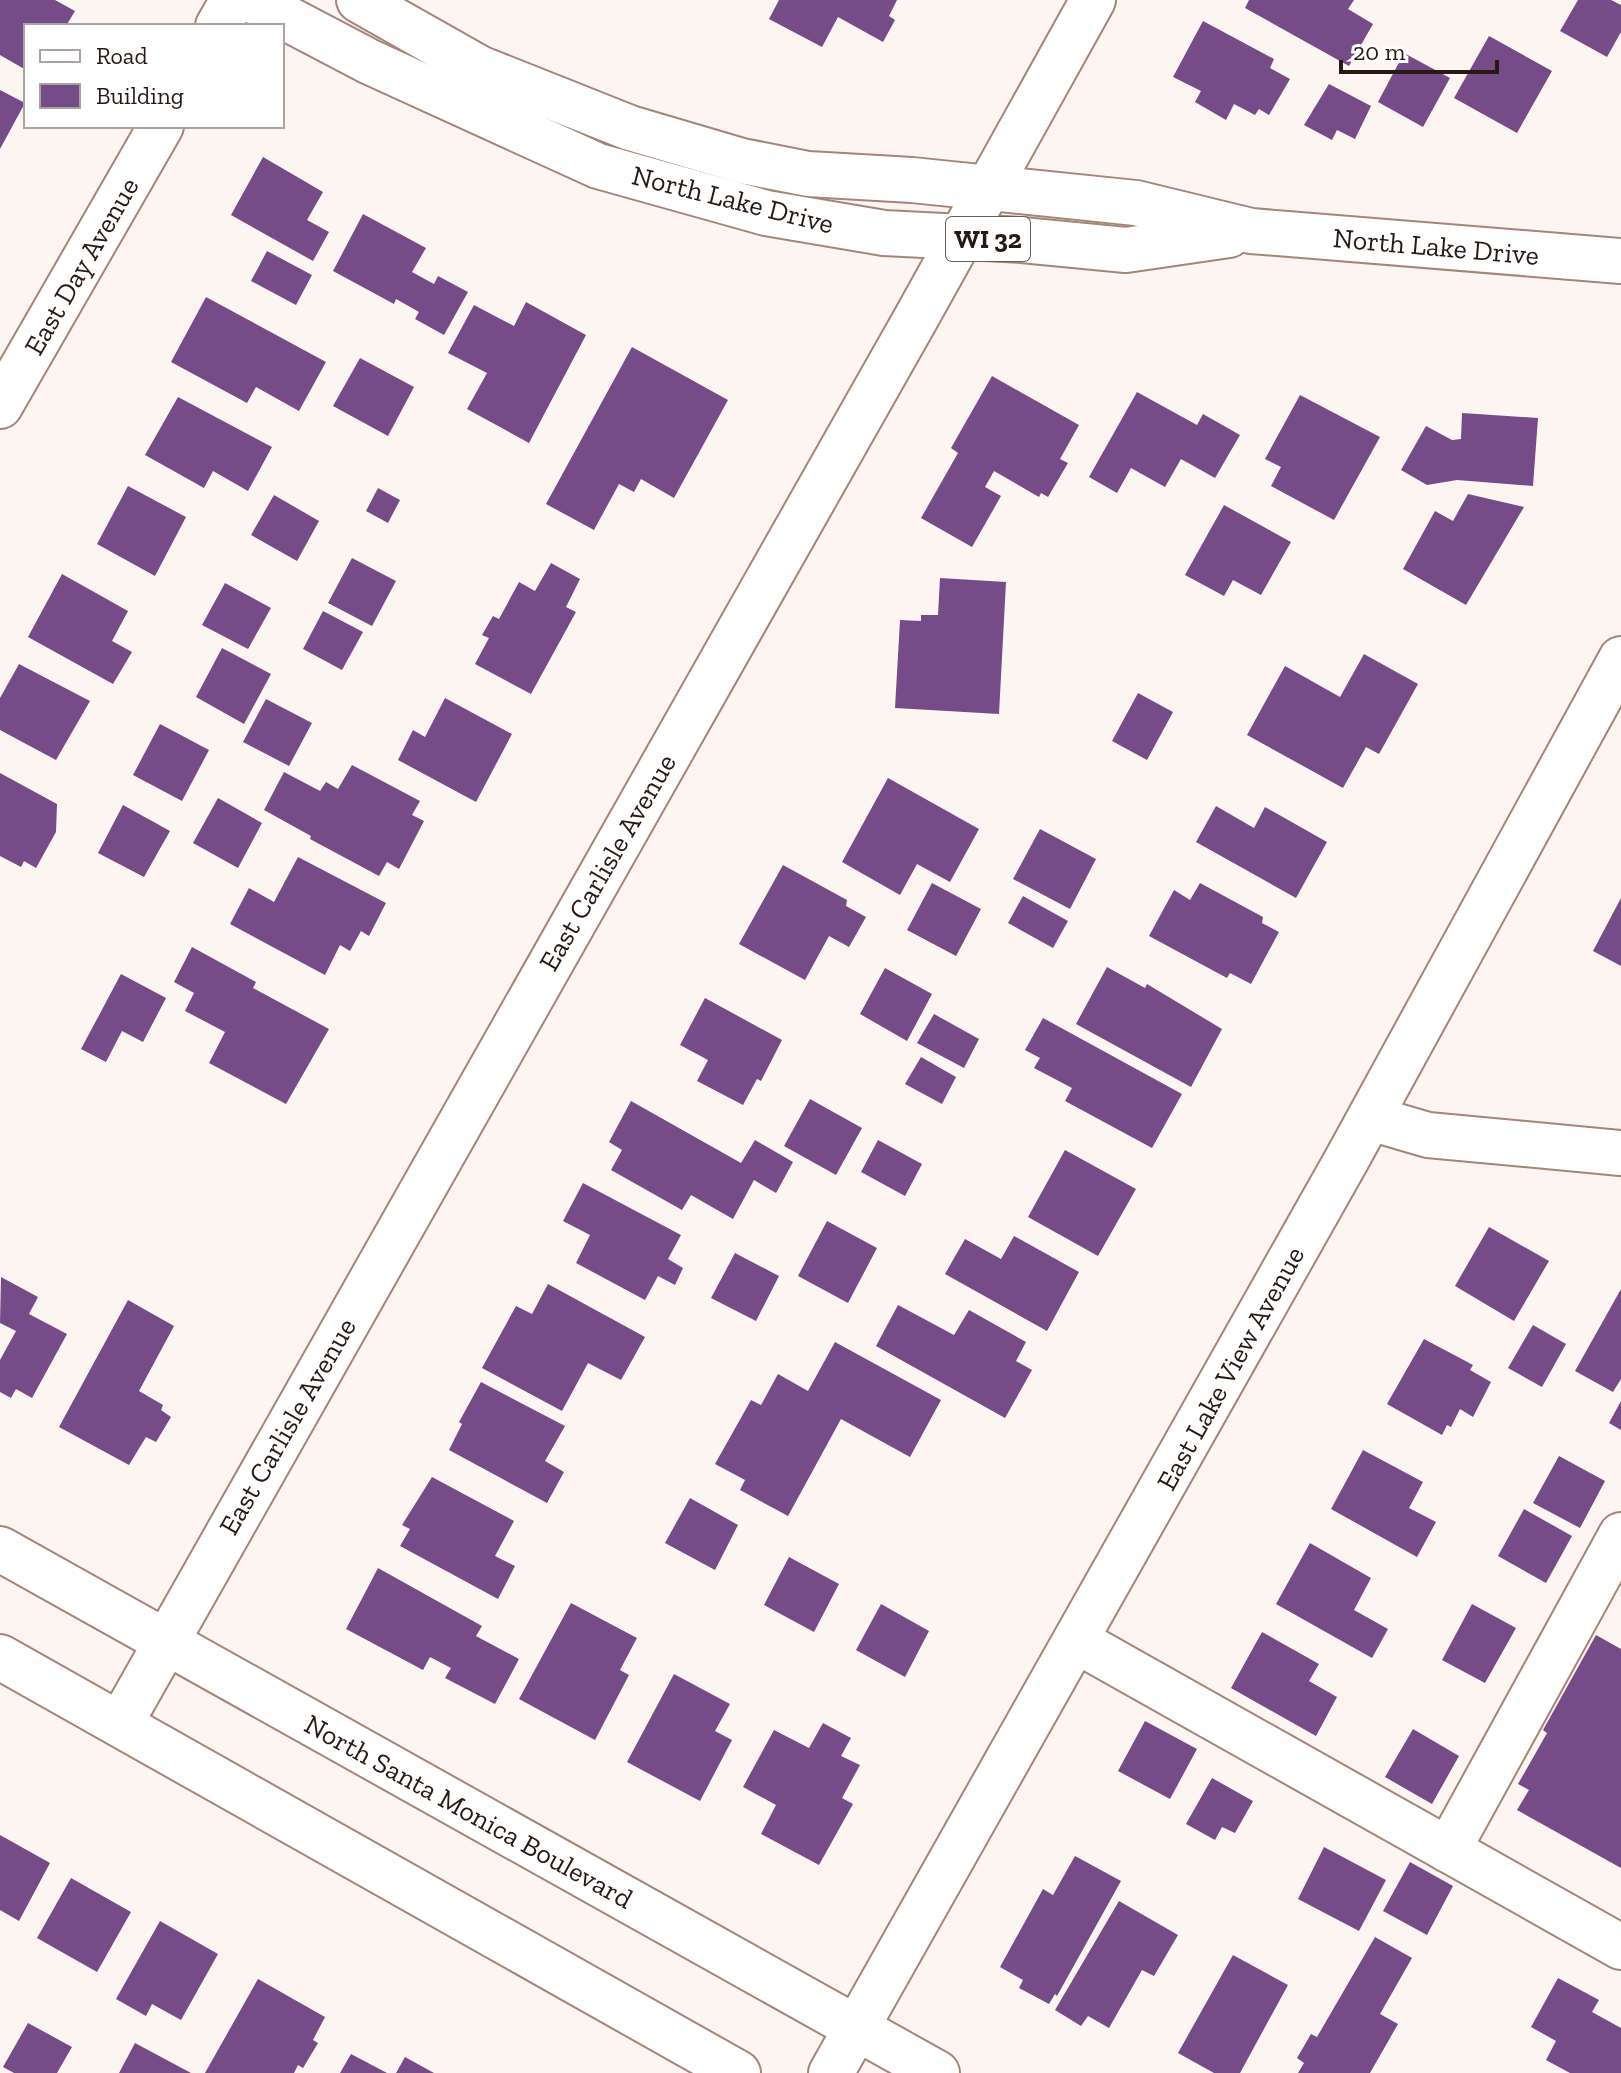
<svg xmlns="http://www.w3.org/2000/svg" width="1621" height="2073" font-family="'Zilla Slab',serif">
	<rect width="100%" height="100%" fill="#fdf5f2"/>
	<g fill="#764c88">
		<polygon points="0,0 55,0 75,11 66,26 26,26 26,70 0,55"/>
		<polygon points="779,0 897,0 889,16 895,20 883,42 838,17 822,47 769,19"/>
		<polygon points="1249,0 1354,0 1348,9 1373,24 1349,66 1245,8"/>
		<polygon points="1578,0 1611,0 1621,5 1621,32 1607,57 1560,31"/>
		<polygon points="1203,21 1274,59 1270,68 1290,79 1269,115 1259,109 1255,115 1234,104 1226,120 1195,102 1201,91 1173,77"/>
		<polygon points="1489,36 1552,71 1517,133 1454,98"/>
		<polygon points="1404,53 1450,78 1423,127 1378,102"/>
		<polygon points="1329,84 1371,106 1355,139 1337,130 1332,140 1304,125"/>
		<polygon points="0,90 25,103 0,149"/>
		<polygon points="263,157 323,192 307,220 329,232 313,261 231,215"/>
		<polygon points="363,214 426,248 412,272 434,284 438,276 468,292 444,335 415,319 419,312 396,299 394,304 333,271"/>
		<polygon points="267,251 312,275 296,305 251,281"/>
		<polygon points="206,297 326,362 299,411 256,387 247,403 171,362"/>
		<polygon points="526,302 586,335 529,443 467,409 487,373 448,353 474,305 514,326"/>
		<polygon points="632,347 728,400 674,498 641,479 634,492 619,484 594,530 546,504"/>
		<polygon points="360,358 414,387 388,436 333,406"/>
		<polygon points="992,376 1079,425 1060,459 1068,463 1048,497 1041,493 1039,497 994,471 985,487 1001,496 972,547 921,518 958,453 951,448"/>
		<polygon points="1137,392 1197,425 1203,414 1240,435 1215,478 1181,459 1165,487 1131,468 1117,493 1089,477"/>
		<polygon points="1300,395 1380,437 1334,520 1271,486 1281,467 1265,459"/>
		<polygon points="178,397 272,447 248,491 213,471 204,488 145,455"/>
		<polygon points="1462,413 1538,418 1533,486 1457,480 1427,485 1401,470 1426,426 1452,440 1461,439"/>
		<polygon points="128,486 186,517 155,576 97,544"/>
		<polygon points="378,488 400,500 388,523 366,511"/>
		<polygon points="1468,494 1524,507 1466,605 1403,569 1435,511 1453,521"/>
		<polygon points="274,495 319,521 297,561 251,535"/>
		<polygon points="1224,505 1291,542 1261,595 1233,580 1224,596 1185,575"/>
		<polygon points="352,558 396,581 372,626 328,603"/>
		<polygon points="551,563 580,579 566,607 576,612 531,694 475,664 489,638 482,635 493,616 499,619 519,582 535,591"/>
		<polygon points="62,574 128,611 112,641 132,652 113,684 28,637"/>
		<polygon points="940,578 1006,582 999,714 895,708 900,620 921,621 921,615 938,615"/>
		<polygon points="225,583 271,608 248,649 202,625"/>
		<polygon points="323,611 363,632 342,670 303,649"/>
		<polygon points="222,648 271,674 244,724 196,697"/>
		<polygon points="1364,654 1418,684 1379,754 1366,747 1343,788 1247,735 1285,666 1340,697"/>
		<polygon points="19,664 90,701 56,760 0,730 0,698"/>
		<polygon points="1138,693 1173,712 1147,760 1112,741"/>
		<polygon points="445,698 512,734 476,802 398,760 413,730 425,737"/>
		<polygon points="266,699 312,723 289,766 243,742"/>
		<polygon points="160,724 209,750 182,801 133,775"/>
		<polygon points="352,765 420,801 412,815 424,821 399,869 387,862 379,876 310,839 311,836 264,810 284,772 320,791 326,782 338,789"/>
		<polygon points="0,773 57,804 56,832 36,868 24,861 21,867 0,856"/>
		<polygon points="888,778 979,829 950,882 917,864 900,895 842,862"/>
		<polygon points="218,798 262,823 238,868 193,843"/>
		<polygon points="123,805 170,831 144,877 98,853"/>
		<polygon points="1216,806 1254,828 1265,807 1327,842 1296,898 1196,842"/>
		<polygon points="1040,829 1096,859 1070,909 1013,879"/>
		<polygon points="298,857 386,903 369,936 361,931 350,951 340,945 325,975 230,924 249,888 274,902"/>
		<polygon points="783,865 847,900 846,906 866,917 849,947 829,936 805,980 739,944"/>
		<polygon points="932,883 981,909 956,956 907,930"/>
		<polygon points="1200,883 1263,917 1262,923 1279,932 1251,984 1230,973 1227,978 1149,936 1174,890 1190,900"/>
		<polygon points="1023,896 1068,921 1053,948 1008,923"/>
		<polygon points="1621,898 1621,966 1593,951"/>
		<polygon points="192,947 256,982 253,988 329,1029 286,1104 209,1063 225,1032 185,1011 194,993 174,982"/>
		<polygon points="1107,967 1145,988 1147,984 1222,1029 1191,1087 1076,1024"/>
		<polygon points="885,968 932,994 907,1041 860,1014"/>
		<polygon points="121,974 166,998 143,1042 122,1031 106,1062 81,1049"/>
		<polygon points="705,998 782,1040 761,1081 757,1079 743,1105 697,1081 708,1060 680,1045"/>
		<polygon points="934,1014 979,1039 964,1068 917,1043"/>
		<polygon points="1043,1018 1182,1094 1152,1148 1065,1101 1072,1088 1034,1068 1040,1058 1025,1050"/>
		<polygon points="921,1057 956,1077 942,1104 905,1084"/>
		<polygon points="810,1099 862,1128 836,1175 784,1146"/>
		<polygon points="631,1101 741,1163 755,1140 793,1162 776,1193 754,1180 733,1219 691,1195 682,1210 611,1170 622,1150 609,1142"/>
		<polygon points="878,1140 922,1164 905,1196 861,1172"/>
		<polygon points="1065,1150 1136,1189 1098,1256 1028,1217"/>
		<polygon points="583,1183 681,1235 668,1259 683,1268 675,1285 658,1276 645,1300 576,1263 590,1235 563,1221"/>
		<polygon points="827,1221 877,1248 848,1303 798,1276"/>
		<polygon points="1489,1227 1549,1261 1514,1321 1455,1286"/>
		<polygon points="1014,1236 1079,1272 1047,1331 945,1274 965,1239 1001,1259"/>
		<polygon points="735,1253 779,1276 756,1321 711,1298"/>
		<polygon points="1,1277 38,1297 29,1314 67,1334 32,1398 16,1389 11,1398 0,1392 0,1360 16,1331 0,1323"/>
		<polygon points="548,1284 645,1337 621,1380 588,1363 562,1411 482,1368 516,1306 532,1314"/>
		<polygon points="1621,1289 1621,1379 1613,1392 1575,1371"/>
		<polygon points="128,1300 174,1326 139,1391 163,1405 161,1410 171,1417 156,1442 146,1437 129,1465 59,1427"/>
		<polygon points="898,1305 954,1335 969,1310 1026,1342 1016,1361 1032,1370 1005,1418 876,1346"/>
		<polygon points="1533,1325 1566,1344 1542,1387 1508,1368"/>
		<polygon points="1424,1339 1473,1365 1470,1370 1491,1382 1473,1417 1460,1409 1451,1427 1447,1425 1442,1435 1387,1404"/>
		<polygon points="835,1342 941,1400 910,1457 841,1419 788,1516 740,1490 745,1480 715,1464 751,1400 761,1405 778,1374 808,1391"/>
		<polygon points="481,1382 565,1426 545,1461 564,1472 547,1503 449,1450 462,1424 459,1422"/>
		<polygon points="1621,1401 1621,1430 1609,1423"/>
		<polygon points="1363,1450 1423,1482 1409,1508 1436,1522 1417,1557 1331,1509"/>
		<polygon points="1559,1456 1605,1481 1580,1528 1533,1503"/>
		<polygon points="432,1477 514,1521 495,1556 515,1566 498,1599 400,1546 410,1529 402,1525"/>
		<polygon points="690,1498 738,1525 715,1570 665,1543"/>
		<polygon points="1524,1509 1572,1536 1546,1583 1498,1556"/>
		<polygon points="1310,1543 1371,1578 1354,1610 1388,1629 1372,1658 1276,1604"/>
		<polygon points="789,1557 839,1584 814,1632 764,1605"/>
		<polygon points="378,1568 482,1626 476,1636 519,1659 495,1704 445,1678 451,1668 430,1657 423,1670 346,1629"/>
		<polygon points="571,1603 637,1638 620,1670 629,1675 595,1740 519,1699"/>
		<polygon points="881,1604 929,1631 905,1677 856,1650"/>
		<polygon points="1472,1604 1516,1628 1485,1683 1442,1660"/>
		<polygon points="1262,1632 1319,1664 1309,1681 1337,1697 1316,1736 1231,1688"/>
		<polygon points="1596,1635 1621,1649 1621,1868 1517,1810 1529,1790 1518,1784 1547,1733 1543,1730"/>
		<polygon points="674,1674 730,1704 715,1731 732,1740 700,1801 627,1762"/>
		<polygon points="1145,1721 1197,1749 1170,1799 1118,1771"/>
		<polygon points="823,1723 851,1738 841,1756 860,1765 842,1798 853,1804 819,1865 761,1834 776,1805 743,1787 774,1730 809,1748"/>
		<polygon points="1413,1729 1459,1756 1432,1804 1385,1777"/>
		<polygon points="1212,1778 1253,1801 1235,1833 1222,1827 1215,1840 1186,1824"/>
		<polygon points="0,1835 50,1863 19,1921 0,1910"/>
		<polygon points="1324,1847 1386,1880 1359,1931 1298,1899"/>
		<polygon points="1075,1856 1121,1881 1057,1996 1055,1994 1049,2004 1019,1988 1023,1980 1000,1967 1043,1889 1053,1895"/>
		<polygon points="1410,1862 1453,1886 1427,1935 1383,1911"/>
		<polygon points="71,1878 131,1912 97,1972 37,1938"/>
		<polygon points="1119,1901 1178,1935 1154,1976 1142,1970 1109,2028 1088,2016 1081,2026 1055,2010"/>
		<polygon points="160,1921 218,1954 181,2020 152,2004 146,2016 116,1999"/>
		<polygon points="1375,1937 1412,1958 1380,2014 1398,2024 1370,2073 1298,2073 1304,2063 1297,2058 1311,2034 1317,2037"/>
		<polygon points="1233,1955 1288,1985 1240,2073 1214,2073 1178,2053"/>
		<polygon points="1558,1978 1599,2000 1592,2012 1621,2028 1621,2073 1570,2073 1546,2060 1556,2041 1531,2027"/>
		<polygon points="258,1979 325,2017 313,2040 318,2043 303,2068 298,2065 294,2073 205,2073"/>
		<polygon points="28,2023 72,2047 57,2073 14,2073 3,2067"/>
		<polygon points="135,2043 191,2073 119,2073"/>
		<polygon points="351,2054 387,2073 340,2073"/>
		<polygon points="405,2057 434,2073 396,2073"/>
	</g>
	<g fill="none" stroke-linecap="round" stroke-linejoin="round">
		<defs>
			<g id="minor">
				<polyline points="218,26 233,0"/>
				<polyline points="0,406 161,126"/>
				<polyline points="1370,1118 1428,1135 1621,1153"/>
				<polyline points="0,1549 937,2073"/>
				<polyline points="1077,1641 1621,1947"/>
				<polyline points="0,1657 738,2073"/>
				<polyline points="120,1724 915,320 1093,0"/>
				<polyline points="1448,1850 1621,1535"/>
				<polyline points="831,2073 1347,1159 1621,659"/>
			</g>
			<g id="major">
				<polyline points="252,0 370,62 598,166 766,213 884,233 1022,240 1126,250 1229,235"/>
				<polyline points="359,0 479,68 630,128 742,161 808,174 912,180 1136,203 1251,231 1621,261"/>
			</g>
		</defs>
		<use href="#minor" stroke="#a68476" stroke-width="48"/>
		<use href="#major" stroke="#a68476" stroke-width="48"/>
		<use href="#minor" stroke="#fff" stroke-width="44"/>
		<use href="#major" stroke="#fff" stroke-width="44"/>
	</g>
	<g text-anchor="middle" stroke-width="8" stroke-linejoin="round" paint-order="stroke">
		<rect fill="#fff" stroke="#685f5b" stroke-width="2" x="946" y="217" width="84" height="44" rx="6"/>
		<g font-size="26" font-weight="bold" fill="#271a15">
			<text x="988" y="248">WI 32</text>
		</g>
		<g font-size="28" fill="#271a15" stroke="#fff">
			<text transform="translate(733 199) rotate(14)" y="10">North Lake Drive</text>
			<text transform="translate(1436 246) rotate(5)" y="10">North Lake Drive</text>
			<text transform="translate(81 266) rotate(-60)" y="10">East Day Avenue</text>
			<text transform="translate(607 862) rotate(-60)" y="10">East Carlisle Avenue</text>
			<text transform="translate(1230 1368) rotate(-61)" y="10">East Lake View Avenue</text>
			<text transform="translate(287 1426) rotate(-60)" y="10">East Carlisle Avenue</text>
			<text transform="translate(469 1811) rotate(29)" y="10">North Santa Monica Boulevard</text>
		</g>
	</g>
	<rect x="24" y="24" width="260" height="104" fill="#ffffff" stroke="#a9a3a1" stroke-width="2"/>
	<rect x="40" y="50" width="40" height="12" fill="#ffffff" stroke="#a9a3a1" stroke-width="2"/>
	<text x="96" y="64" font-size="24" fill="#271a15">Road</text>
	<rect x="40" y="84" width="40" height="24" fill="#764c88" stroke="#a9a3a1" stroke-width="2"/>
	<text x="96" y="104" font-size="24" fill="#271a15">Building</text>
	<path d="M1341 60v12h156v-12" fill="none" stroke="#271a15" stroke-width="4"/>
	<text x="1353" y="60" font-size="24" fill="#271a15" stroke="#ffffff" stroke-width="6" paint-order="stroke">20 m</text>
</svg>
